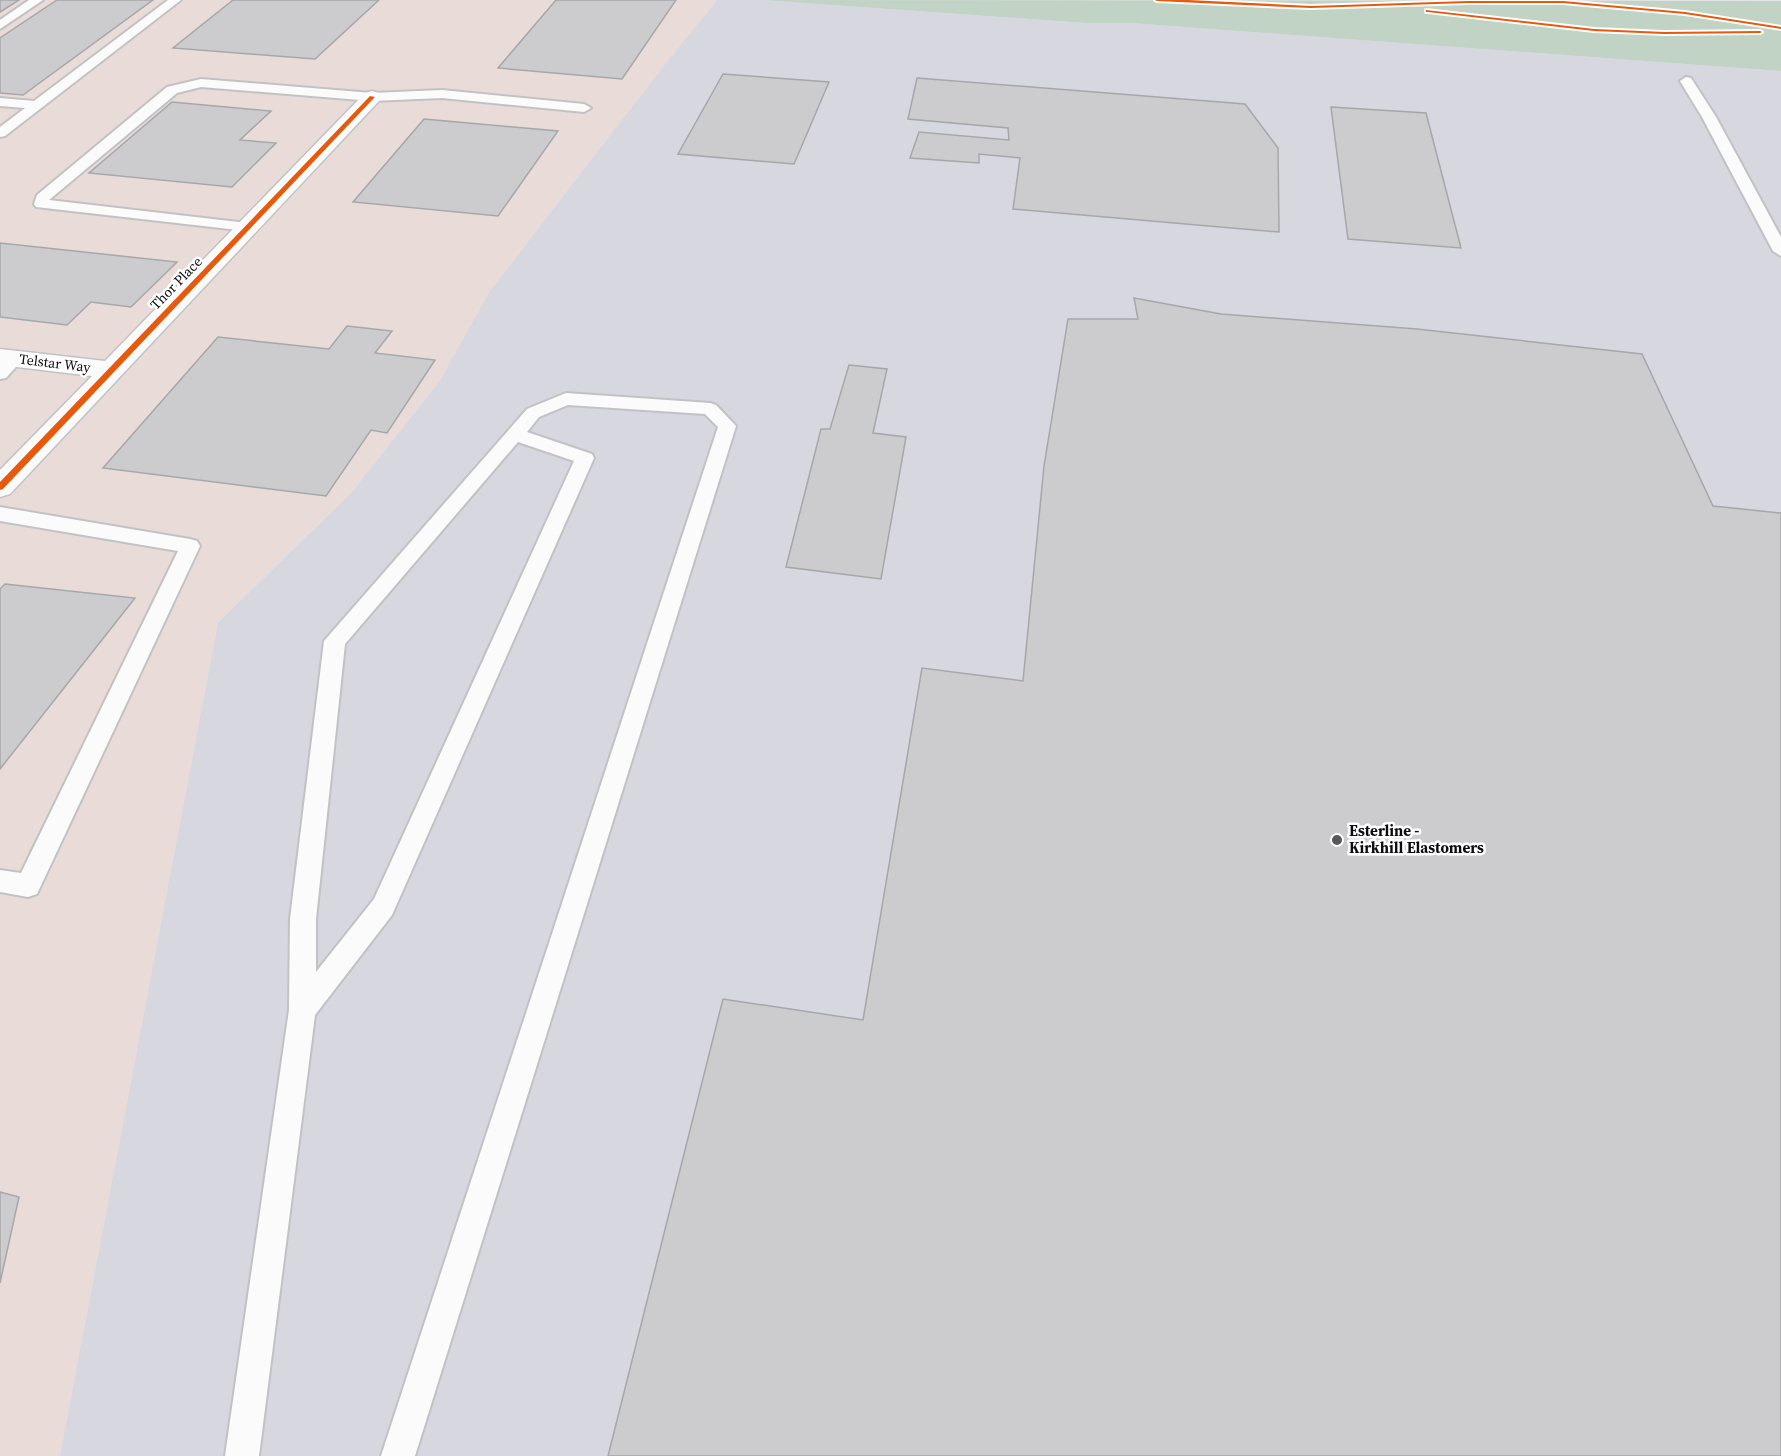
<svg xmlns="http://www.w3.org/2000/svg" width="1781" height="1456" font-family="'Source Serif 4',serif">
	<rect width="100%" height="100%" fill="#e5e5e9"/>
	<polygon fill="#e9dcd8" points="0,0 717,0 659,72 490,291 439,382 352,492 218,623 60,1456 0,1456"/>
	<polygon fill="#d6d7df" points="717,0 761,0 1085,23 1130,23 1781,71 1781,1456 60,1456 218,623 352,492 439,382 490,291 659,72"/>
	<polygon fill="#c0d3c5" points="761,0 1781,1 1781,71 1130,23 1085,23"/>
	<g fill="#cccccf" stroke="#a6a7aa" stroke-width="1.5">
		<polygon points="0,0 19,0 0,12"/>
		<polygon points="57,0 153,0 23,95 0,93 0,38"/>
		<polygon points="233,0 379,0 315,59 173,48"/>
		<polygon points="556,0 676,0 622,79 498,68"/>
		<polygon points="723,74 829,82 794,164 678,154"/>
		<polygon points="917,78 1245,104 1278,148 1279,232 1013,209 1020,158 979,154 979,163 910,158 919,132 1009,140 1008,128 908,119"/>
		<polygon points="172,102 271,111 240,140 276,143 232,187 89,173"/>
		<polygon points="1331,107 1426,113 1461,248 1348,239"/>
		<polygon points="424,119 558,131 498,216 353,202"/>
		<polygon points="0,243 177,262 131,307 91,302 67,325 0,317"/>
		<polygon points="1134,298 1221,314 1417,329 1642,354 1713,506 1781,513 1781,1456 608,1456 723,999 863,1020 922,668 1023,681 1044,466 1068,319 1138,319"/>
		<polygon points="347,326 392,331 375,353 435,360 387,433 371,430 326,496 103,468 218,337 329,349"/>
		<polygon points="849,365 887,369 873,433 906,437 881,579 786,567 821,429 830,429"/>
		<polygon points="5,584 135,598 0,769 0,589"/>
		<polygon points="0,1192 19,1197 0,1283"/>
	</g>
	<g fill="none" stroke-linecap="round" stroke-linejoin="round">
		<defs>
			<g id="lane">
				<polygon points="29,0 43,0 0,29 0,20"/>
				<polygon points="168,0 181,0 5,136 0,137 0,127 25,108 0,106 0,98 34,101"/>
				<polygon points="1686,77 1691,78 1716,117 1781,237 1781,256 1773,251 1702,117 1680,81"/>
				<polygon points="201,79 372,93 442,90 584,104 591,108 584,112 442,98 372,101 201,87 177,93 49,200 247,223 254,227 252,230 247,231 36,207 34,204 37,195 167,87"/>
				<polygon points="15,354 21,355 23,359 6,378 0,379 0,364 9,355"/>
				<path d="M566 393 710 403 716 405 736 426 415 1456H381L718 427 705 414 568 405 539 417 527 432 592 454 594 458 392 915 315 1015 259 1456H225L289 1010 290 919 324 641 527 409ZM518 442 574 461 374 899 316 972V919L345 644Z"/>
				<polygon points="0,507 190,539 197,541 200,546 37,894 28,897 0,892 0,870 21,873 178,551 0,521"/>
			</g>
			<polygon id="street" points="372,91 379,93 382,97 379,101 10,494 0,497 0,470 92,376 0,365 0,349 105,361 365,93"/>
		</defs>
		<use href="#lane" stroke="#c2c2c5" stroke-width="4"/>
		<use href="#street" stroke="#c2c2c5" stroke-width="3"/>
		<use href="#lane" fill="#fbfbfc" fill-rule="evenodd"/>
		<use href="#street" fill="#fbfbfc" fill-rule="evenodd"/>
		<defs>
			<g id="cycleway">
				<polygon points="1155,0 1188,0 1311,6 1468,1 1563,1 1685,12 1781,27 1781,29 1685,14 1563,3 1468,3 1311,8 1157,1"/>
				<polygon points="1426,10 1594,29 1664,32 1760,31 1762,32 1760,33 1664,34 1594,31 1428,12 1426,12"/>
				<polygon points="370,96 375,97 3,489 0,490 0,482"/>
			</g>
		</defs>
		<use href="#cycleway" stroke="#fff" stroke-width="4"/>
		<use href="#cycleway" fill="#e8590c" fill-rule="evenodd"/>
	</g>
	<circle fill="#58585b" stroke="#fff" stroke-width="2" cx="1337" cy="840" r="6"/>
	<g text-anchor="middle" stroke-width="5" stroke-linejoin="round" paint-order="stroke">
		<g font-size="14" fill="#0c0c0f" stroke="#fff">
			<text transform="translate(176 283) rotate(-46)" y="5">Thor Place</text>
			<text transform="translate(55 363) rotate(7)" y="5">Telstar Way</text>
		</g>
		<g font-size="15" font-weight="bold" fill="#0c0c0f" stroke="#fff" text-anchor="start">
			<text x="1349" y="836">Esterline -<tspan x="1349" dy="17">Kirkhill Elastomers</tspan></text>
		</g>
	</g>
</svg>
